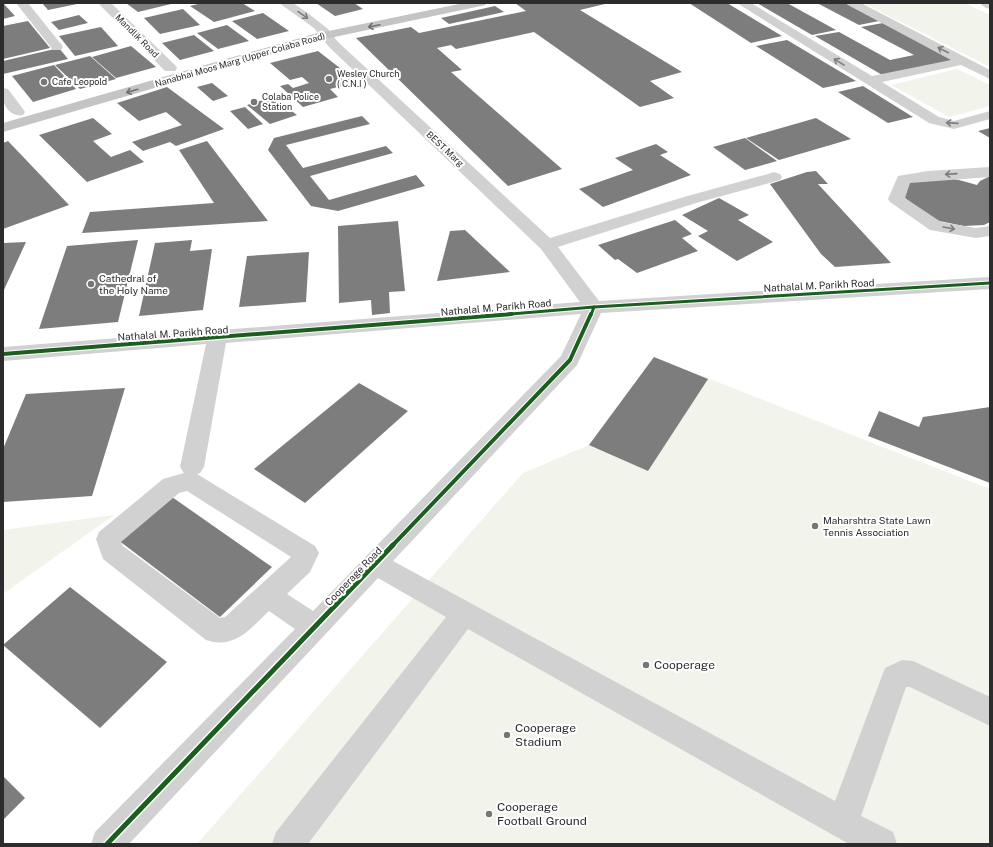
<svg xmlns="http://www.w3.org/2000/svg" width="993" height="847" font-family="'Public Sans',sans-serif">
	<rect width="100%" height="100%" fill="#fff"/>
	<g fill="#f2f3ea">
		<polygon points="863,3 965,3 990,15 990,67"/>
		<polygon points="957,69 990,85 990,106 949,117 891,85"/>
		<polygon points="654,357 990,489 990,844 197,844 523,473 589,445"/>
		<polygon points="114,515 3,594 3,530"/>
	</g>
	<g fill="#7d7d7d">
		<polygon points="3,3 15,16 3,19"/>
		<polygon points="42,3 77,3 77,4 48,10"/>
		<polygon points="126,3 171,3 171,4 138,12"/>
		<polygon points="202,3 242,3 255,11 214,22 190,6"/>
		<polygon points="316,3 354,3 363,9 335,16"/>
		<polygon points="515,3 609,3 580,10 682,72 650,81 674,98 640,107 534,32 456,49 451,45 437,48 462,70 451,72 562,169 508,186 356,38 411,27 419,33 526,11"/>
		<polygon points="689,3 727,3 782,36 751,43"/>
		<polygon points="757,3 787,3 836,30 812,35"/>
		<polygon points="817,3 845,3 879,21 859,25"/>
		<polygon points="495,6 504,12 449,24 441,18"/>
		<polygon points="183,9 200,25 160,34 144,18"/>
		<polygon points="263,13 289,31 257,39 232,21"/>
		<polygon points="79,15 88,23 59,30 51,22"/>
		<polygon points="28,21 50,48 3,59 3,26"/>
		<polygon points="883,23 955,60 884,76 815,36 839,32 890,60 914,55 861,27"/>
		<polygon points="227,25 249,41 218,49 197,33"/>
		<polygon points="101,27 118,46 75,56 59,36"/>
		<polygon points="194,35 214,51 180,60 162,43"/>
		<polygon points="787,40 856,81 823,88 756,46"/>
		<polygon points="131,46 156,67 116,78 92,57"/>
		<polygon points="59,48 68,59 3,74 3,61"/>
		<polygon points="318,51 358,82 330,89 338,97 303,107 280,86 288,84 293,88 309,83 302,77 290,80 270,63"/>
		<polygon points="90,56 116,79 80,89 55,65"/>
		<polygon points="54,65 76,89 33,102 12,76"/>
		<polygon points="212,83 228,96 213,101 197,87"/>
		<polygon points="863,86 913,117 888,123 838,92"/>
		<polygon points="167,87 224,129 176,146 170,142 143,151 132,142 182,125 166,112 139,121 117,103"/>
		<polygon points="273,97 297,115 270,124 247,105"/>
		<polygon points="245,107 263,124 248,129 230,111"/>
		<polygon points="362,116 370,124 286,145 303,168 386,146 393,153 310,176 329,200 416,175 425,186 338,211 311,206 268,150 274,138"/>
		<polygon points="93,118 112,134 93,141 111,157 130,150 144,162 87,182 39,135"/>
		<polygon points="816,118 851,139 779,160 746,138"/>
		<polygon points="990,128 990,138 978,131"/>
		<polygon points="745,138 777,161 745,170 713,147"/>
		<polygon points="8,141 69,205 3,229 3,143"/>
		<polygon points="207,141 268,221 82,233 90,212 214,203 179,150"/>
		<polygon points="656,144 668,152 660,155 691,175 603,207 579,189 633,170 615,158"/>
		<polygon points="816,171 828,184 818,184 891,263 835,267 821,254 770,184 807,172"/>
		<polygon points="990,176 990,222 984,225 964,226 939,221 910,205 904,196 905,188 911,182 942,177 959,180 977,185 980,181"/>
		<polygon points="719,198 749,215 738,220 773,242 737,261 698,236 708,231 682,215"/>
		<polygon points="675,220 692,234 682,238 698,251 637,273 618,259 615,260 598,245"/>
		<polygon points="398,221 405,291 389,292 390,313 372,315 371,300 339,303 338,226"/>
		<polygon points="465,230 510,272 437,281 450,231"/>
		<polygon points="138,240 118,322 39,329 67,246"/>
		<polygon points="192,240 190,251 212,249 203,310 139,316 155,243"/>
		<polygon points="26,242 3,292 3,243"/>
		<polygon points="309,252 306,302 239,307 247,256"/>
		<polygon points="654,357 708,379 648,471 589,445"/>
		<polygon points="359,383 408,411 305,503 254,469"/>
		<polygon points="125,388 92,496 3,502 3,449 26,394"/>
		<polygon points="990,407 990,483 868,436 879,411 919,427 923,417"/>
		<polygon points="172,497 272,567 220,617 118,540"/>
		<polygon points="70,587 167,662 100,728 3,645"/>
		<polygon points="3,776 25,798 3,820"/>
	</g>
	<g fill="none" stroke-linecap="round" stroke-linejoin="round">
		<g fill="#d1d1d1" fill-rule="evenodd">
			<polygon points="16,3 28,3 61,44 63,47 61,50 53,50"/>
			<polygon points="98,3 111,3 175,65 177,68 175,71 165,71"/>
			<path d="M279 3H293L309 14 328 29 338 42 550 238 684 197 768 174 774 172 780 174 782 177 780 180 696 203 558 247 599 301 990 277V289L601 313 577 365 393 561 835 801 885 668 902 660 913 661 990 697V726L910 687H906L861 816 893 832 897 844H849L468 629 308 844H272L276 832 446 617 378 578 129 844H91L95 832 295 629 269 611C251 628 234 650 206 640L103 559 96 539 99 532 163 479 184 473 180 467 206 344 3 361V347L580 302 541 249 329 47 314 28ZM581 314 561 356 313 611 287 594 310 572 319 553 315 546 197 474 200 473 204 467 226 343ZM187 491 291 557 225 617 220 618 123 546 121 542 179 493Z"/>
			<polygon points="737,3 751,3 872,76 951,60 848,5 846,3 861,3 990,70 990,79 961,65 882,82 939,117 954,121 990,111 990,119 954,129 929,123"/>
			<polygon points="979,3 990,3 990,9 986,8"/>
			<path d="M3 88 8 89 23 109 25 112 23 115C14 117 6 110 3 101 2 98 3 92 3 88Z"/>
			<polygon points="990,167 990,177 910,183 905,198 941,222 976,228 990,226 990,236 976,238 930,230 890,202 888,199 898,176 928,171"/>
		</g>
		<polygon fill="#c4c4c4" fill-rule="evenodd" points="464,3 487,3 485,5 481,6 320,40 3,132 3,123 314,34"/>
		<defs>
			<g id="cycleway-far2">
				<polyline points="499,315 594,307 990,283"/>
				<polyline points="591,315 594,307"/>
			</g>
			<g id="cycleway-far1">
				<polyline points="3,354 512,314"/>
				<polyline points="392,546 570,360 591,314"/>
			</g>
			<polyline id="cycleway" points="107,844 393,545"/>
		</defs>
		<use href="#cycleway-far2" stroke="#fff" stroke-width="5"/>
		<use href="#cycleway-far1" stroke="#fff" stroke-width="6"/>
		<use href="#cycleway" stroke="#fff" stroke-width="8"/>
		<use href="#cycleway-far2" stroke="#1b5e20" stroke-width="3"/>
		<use href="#cycleway-far1" stroke="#1b5e20" stroke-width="4"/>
		<use href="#cycleway" stroke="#1b5e20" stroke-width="5"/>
	</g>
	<defs><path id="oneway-shaft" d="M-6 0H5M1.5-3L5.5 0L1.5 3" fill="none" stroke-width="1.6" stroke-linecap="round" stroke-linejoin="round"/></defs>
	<g stroke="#7e7e7e">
		<use href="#oneway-shaft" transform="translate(303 15) rotate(35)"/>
		<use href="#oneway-shaft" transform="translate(943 50) rotate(-153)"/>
		<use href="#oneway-shaft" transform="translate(839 62) rotate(-149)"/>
		<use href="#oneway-shaft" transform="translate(952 123) rotate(-176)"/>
		<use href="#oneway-shaft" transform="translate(951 174) rotate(176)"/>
		<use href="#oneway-shaft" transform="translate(949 228) rotate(10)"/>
	</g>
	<g stroke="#707070">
		<use href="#oneway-shaft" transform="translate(374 26) rotate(168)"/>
		<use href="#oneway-shaft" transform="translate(132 91) rotate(164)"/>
	</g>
	<g fill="#767676" stroke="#fff" stroke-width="1.5">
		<circle cx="329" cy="79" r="4"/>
		<circle cx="44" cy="82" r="4"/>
		<circle cx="254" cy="102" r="4"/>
		<circle cx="91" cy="284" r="4"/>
		<circle cx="815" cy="526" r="4"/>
		<circle cx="646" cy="665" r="4"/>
		<circle cx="507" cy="735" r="4"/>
		<circle cx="489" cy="814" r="4"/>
	</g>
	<g text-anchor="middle" stroke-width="4" stroke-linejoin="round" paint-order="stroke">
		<g font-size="9" fill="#2c2c2c" stroke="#fff">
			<text transform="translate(137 36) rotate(45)" y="3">Mandlik Road</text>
			<text transform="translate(240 60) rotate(-16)" y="3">Nanabhai Moos Marg (Upper Colaba Road)</text>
			<text transform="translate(445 149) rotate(43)" y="3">BEST Marg</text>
		</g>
		<g font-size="9" fill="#2c2c2c" stroke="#fff" text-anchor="start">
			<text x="337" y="77">Wesley Church<tspan x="337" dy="10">( C.N.I )</tspan></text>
			<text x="52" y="85">Cafe Leopold</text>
			<text x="262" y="100">Colaba Police<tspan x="262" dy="10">Station</tspan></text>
		</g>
		<g font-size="10" fill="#2c2c2c" stroke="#fff" text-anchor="start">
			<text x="99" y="282">Cathedral of<tspan x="99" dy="12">the Holy Name</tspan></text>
			<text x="823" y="524">Maharshtra State Lawn<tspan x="823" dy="12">Tennis Association</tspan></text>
		</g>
		<g font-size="10" fill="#2c2c2c" stroke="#fff">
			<text transform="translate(819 285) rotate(-3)" y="4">Nathalal M. Parikh Road</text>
			<text transform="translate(496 307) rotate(-5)" y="4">Nathalal M. Parikh Road</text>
			<text transform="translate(173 333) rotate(-4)" y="4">Nathalal M. Parikh Road</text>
			<text transform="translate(353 576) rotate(-46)" y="4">Cooperage Road</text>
		</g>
		<g font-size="12" fill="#2c2c2c" stroke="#fff" text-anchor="start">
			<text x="654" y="669">Cooperage</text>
			<text x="515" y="732">Cooperage<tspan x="515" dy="14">Stadium</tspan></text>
			<text x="497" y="811">Cooperage<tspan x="497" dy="14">Football Ground</tspan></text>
		</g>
	</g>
	<rect width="993" height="847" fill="none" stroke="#2c2c2c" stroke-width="8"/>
</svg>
